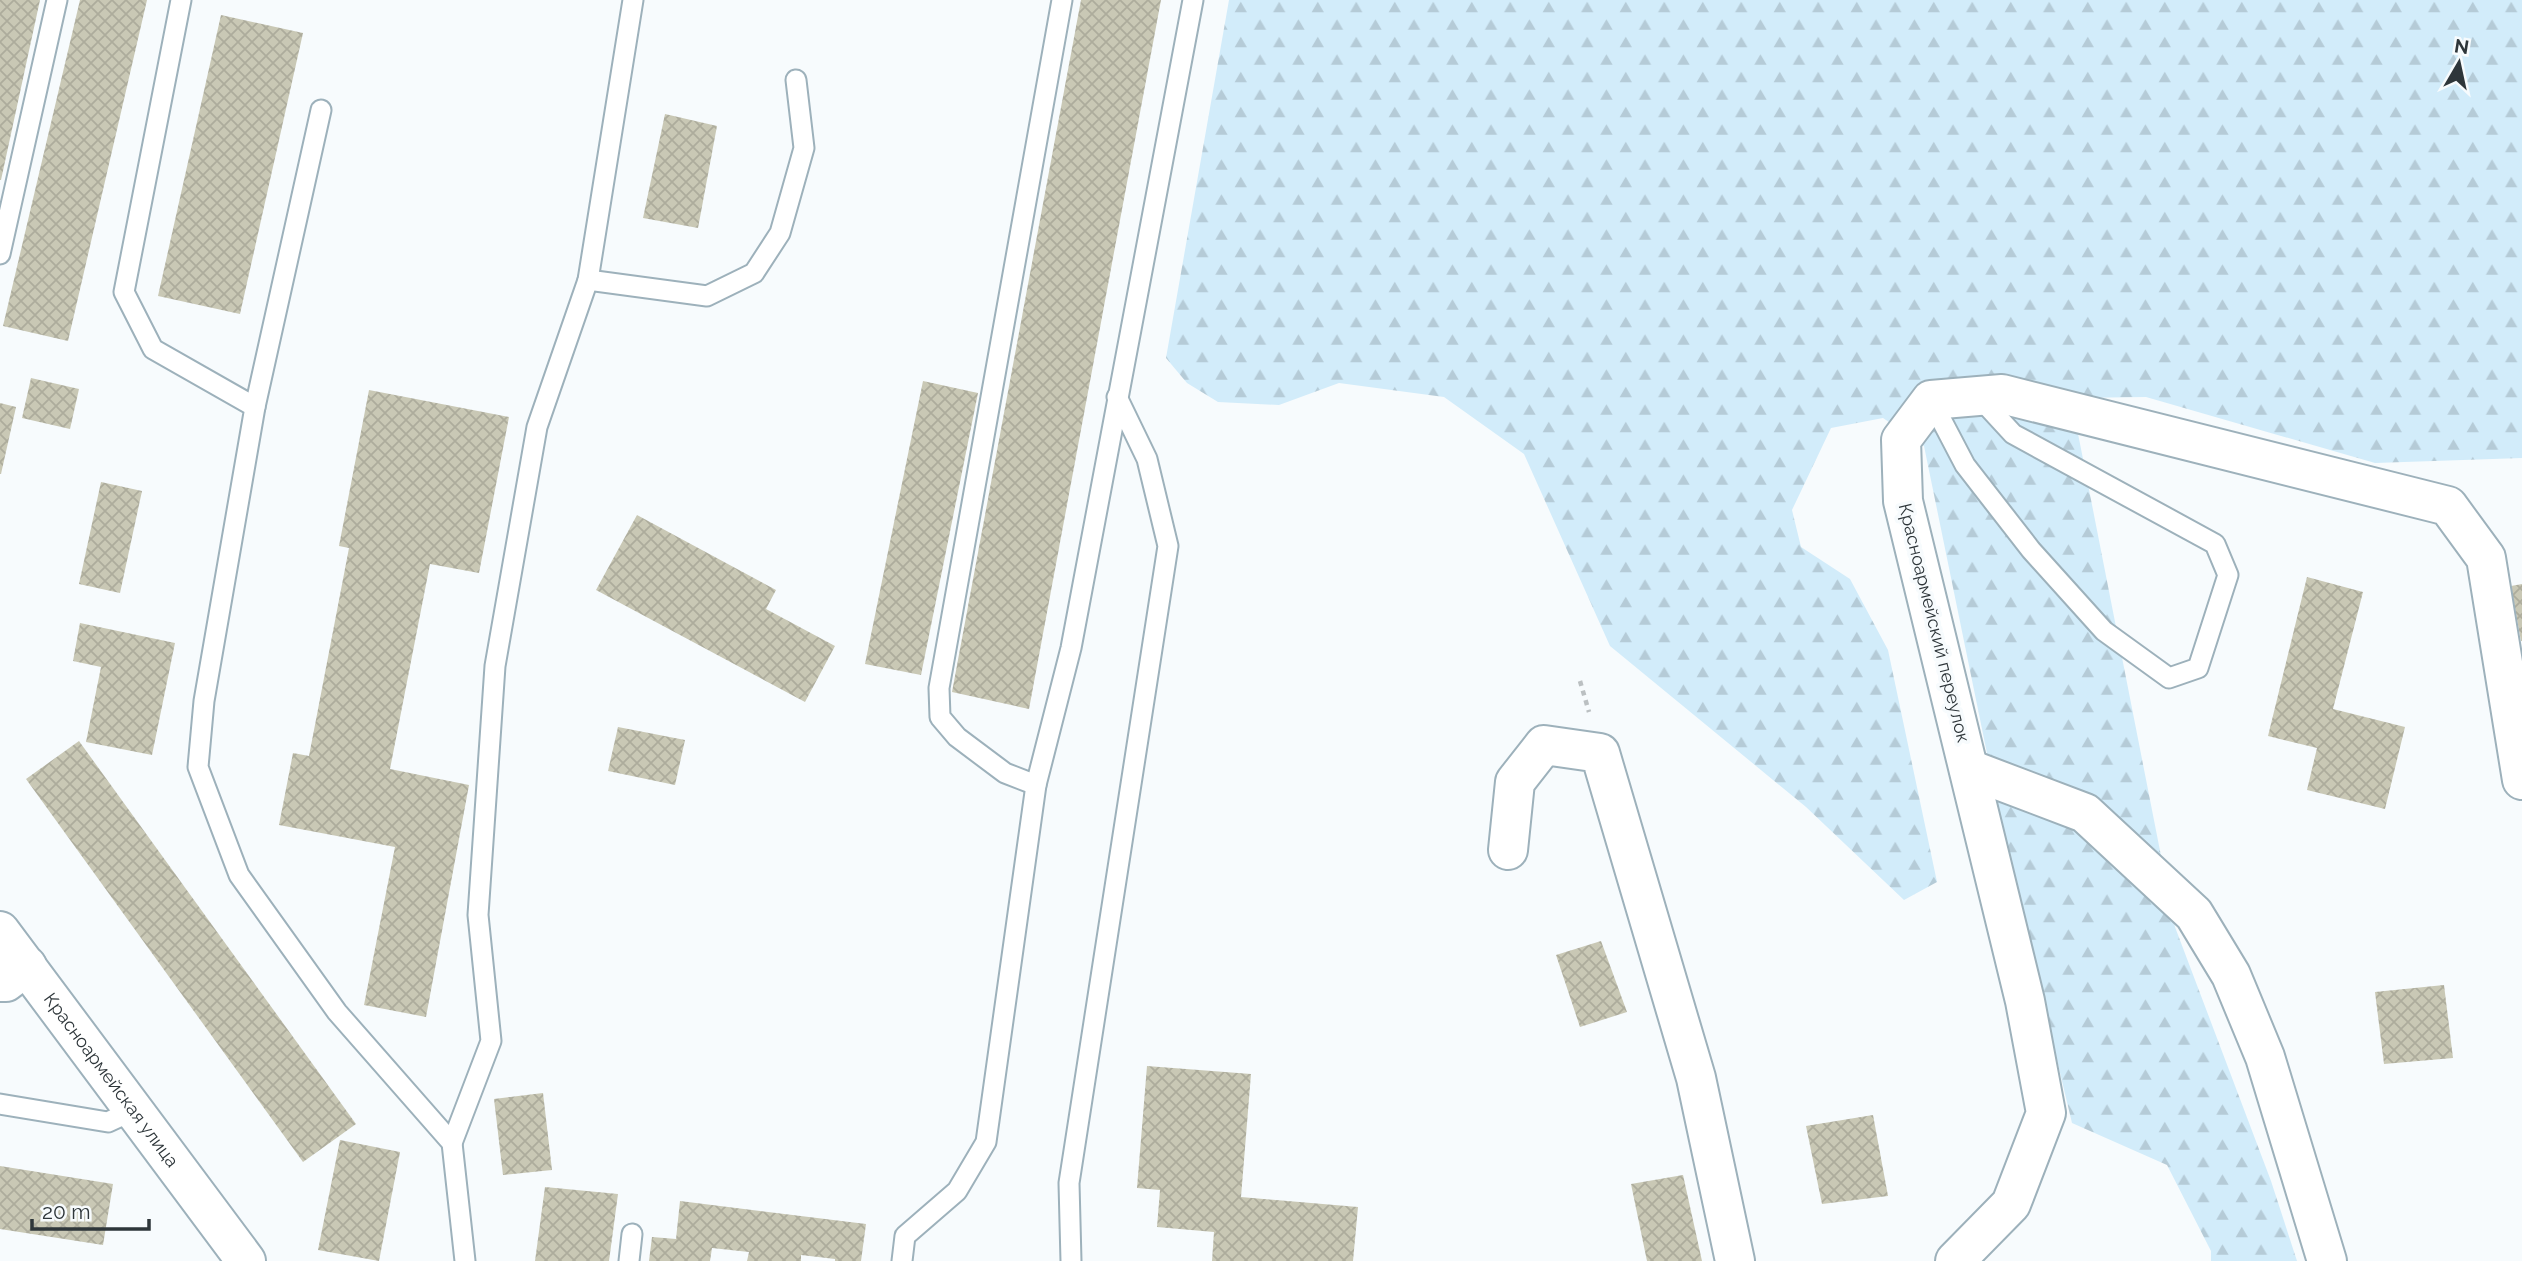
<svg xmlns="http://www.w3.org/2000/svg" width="2522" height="1261" font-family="Raleway,sans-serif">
	<defs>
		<pattern id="forest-firs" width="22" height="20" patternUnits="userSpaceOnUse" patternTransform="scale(1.75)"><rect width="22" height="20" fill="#d2ecfa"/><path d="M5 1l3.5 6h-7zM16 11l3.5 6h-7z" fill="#b5cbd7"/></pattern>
		<pattern id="building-cross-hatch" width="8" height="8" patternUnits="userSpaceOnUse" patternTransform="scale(1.75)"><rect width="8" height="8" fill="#c9c8b5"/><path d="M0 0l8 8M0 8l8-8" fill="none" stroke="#adac9c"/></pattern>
	</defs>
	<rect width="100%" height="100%" fill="#f7fbfd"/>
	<polygon fill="url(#forest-firs)" points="1229,0 2522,0 2522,458 2375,463 2146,397 2071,398 2175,927 2271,1181 2297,1261 2211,1261 2211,1251 2167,1165 2072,1123 2006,846 1924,446 1883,418 1831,428 1792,510 1801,547 1850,579 1888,650 1937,882 1904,900 1806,807 1610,646 1524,454 1444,397 1339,383 1279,405 1218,402 1187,383 1166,358"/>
	<g fill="url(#building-cross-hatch)">
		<polygon points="0,0 40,0 1,180 0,180"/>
		<polygon points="80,0 147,0 68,341 3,326"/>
		<polygon points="1081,0 1161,0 1029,709 952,692"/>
		<polygon points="221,15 303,33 240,314 158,296"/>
		<polygon points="665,114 717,126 698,228 643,218"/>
		<polygon points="31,378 79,389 70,429 22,418"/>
		<polygon points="923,381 978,393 921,675 865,664"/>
		<polygon points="369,390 509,417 479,573 430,564 390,769 469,785 426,1017 364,1005 395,847 279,825 293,753 309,756 349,548 339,546"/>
		<polygon points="0,403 16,407 1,474 0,474"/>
		<polygon points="101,482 142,491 120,593 79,584"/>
		<polygon points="637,515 776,590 766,609 835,646 805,702 596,590"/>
		<polygon points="2307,577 2363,592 2333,709 2405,727 2385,809 2307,790 2317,748 2268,736"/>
		<polygon points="2522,584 2522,641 2521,641 2511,586"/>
		<polygon points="80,623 175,643 152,755 86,742 101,667 73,661"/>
		<polygon points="618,727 685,740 675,785 608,771"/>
		<polygon points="79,741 356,1124 303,1162 26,779"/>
		<polygon points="1601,941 1627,1012 1580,1027 1556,955"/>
		<polygon points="2444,985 2453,1058 2384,1064 2375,992"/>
		<polygon points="1147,1066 1251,1074 1241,1197 1358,1207 1353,1261 1212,1261 1214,1232 1157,1227 1160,1190 1137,1188"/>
		<polygon points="543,1093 552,1170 503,1175 494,1099"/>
		<polygon points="1873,1115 1888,1196 1822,1204 1806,1126"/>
		<polygon points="340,1140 400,1152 379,1261 318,1250"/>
		<polygon points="0,1166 113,1184 103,1245 0,1229"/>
		<polygon points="1683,1175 1702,1261 1647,1261 1631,1184"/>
		<polygon points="545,1187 618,1194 609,1261 535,1261"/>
		<polygon points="680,1201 866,1224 861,1261 835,1261 835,1259 801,1255 801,1261 747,1261 749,1252 712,1248 710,1261 649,1261 652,1237 676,1239"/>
	</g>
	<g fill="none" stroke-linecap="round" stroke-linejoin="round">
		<defs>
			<g id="lane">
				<polyline points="181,0 124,292 153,349 255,407 204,701 198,767 239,875 337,1012 452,1143 465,1261"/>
				<polyline points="0,254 57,0"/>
				<polyline points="588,280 707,296 754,273 780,233 804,148 796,80"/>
				<polyline points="1931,400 1965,465 2031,550 2104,631 2169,678 2198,668 2228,575 2215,544 2013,434 1978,396"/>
				<polyline points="255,407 321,110"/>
				<polyline points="1036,785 1005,773 957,737 940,717 939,688 1062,0"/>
				<polyline points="0,1104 108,1122 134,1110"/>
				<polyline points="452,1143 491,1041 478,915 495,666 537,427 588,280 633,0"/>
				<polyline points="629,1261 632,1234"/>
				<polyline points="902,1261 905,1236 957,1191 986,1142 1036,785 1071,648 1193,0"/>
				<polyline points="1071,1261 1069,1183 1168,546 1147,459 1117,397"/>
			</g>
			<g id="street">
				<polyline points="1969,769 2085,813 2194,914 2231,975 2265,1057 2327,1261"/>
				<polyline points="1508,850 1515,782 1544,745 1600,753 1696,1078 1735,1261"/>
				<polyline points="0,982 6,982 27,966"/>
				<polyline points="1955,1261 2011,1204 2046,1113 2025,1001 1903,501 1901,440 1931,400 2002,394 2448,506 2486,558 2522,780"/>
			</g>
			<g id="secondary">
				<path id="s1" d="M0 931 246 1261"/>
			</g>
		</defs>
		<use href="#lane" stroke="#9db1bb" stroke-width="23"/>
		<use href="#street" stroke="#9db1bb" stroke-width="42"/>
		<use href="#secondary" stroke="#9db1bb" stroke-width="42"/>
		<polyline stroke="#bbc0c2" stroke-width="4.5" stroke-dasharray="5 5" stroke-linecap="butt" points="1580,681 1589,712"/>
		<use href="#lane" stroke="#fff" stroke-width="19"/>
		<use href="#street" stroke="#fff" stroke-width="38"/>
		<use href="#secondary" stroke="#fff" stroke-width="38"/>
	</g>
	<g text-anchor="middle" stroke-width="7" stroke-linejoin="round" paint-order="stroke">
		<g font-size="18" fill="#2e363a" stroke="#f7fbfd">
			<text transform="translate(1934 623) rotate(76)" y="6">Красноармейский переулок</text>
			<text dy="6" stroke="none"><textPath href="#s1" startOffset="186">Красноармейская улица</textPath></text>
		</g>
	</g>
	<g transform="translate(2459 63) rotate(9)" stroke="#f7fbfd" stroke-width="5" paint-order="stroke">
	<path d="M0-5L12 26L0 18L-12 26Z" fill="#2e363a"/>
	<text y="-10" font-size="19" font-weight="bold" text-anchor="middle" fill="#2e363a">N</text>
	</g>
	<path d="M32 1219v10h117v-10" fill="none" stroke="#2e363a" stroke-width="3.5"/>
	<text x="42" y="1219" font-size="21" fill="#2e363a" stroke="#f7fbfd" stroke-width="5" paint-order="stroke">20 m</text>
</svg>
